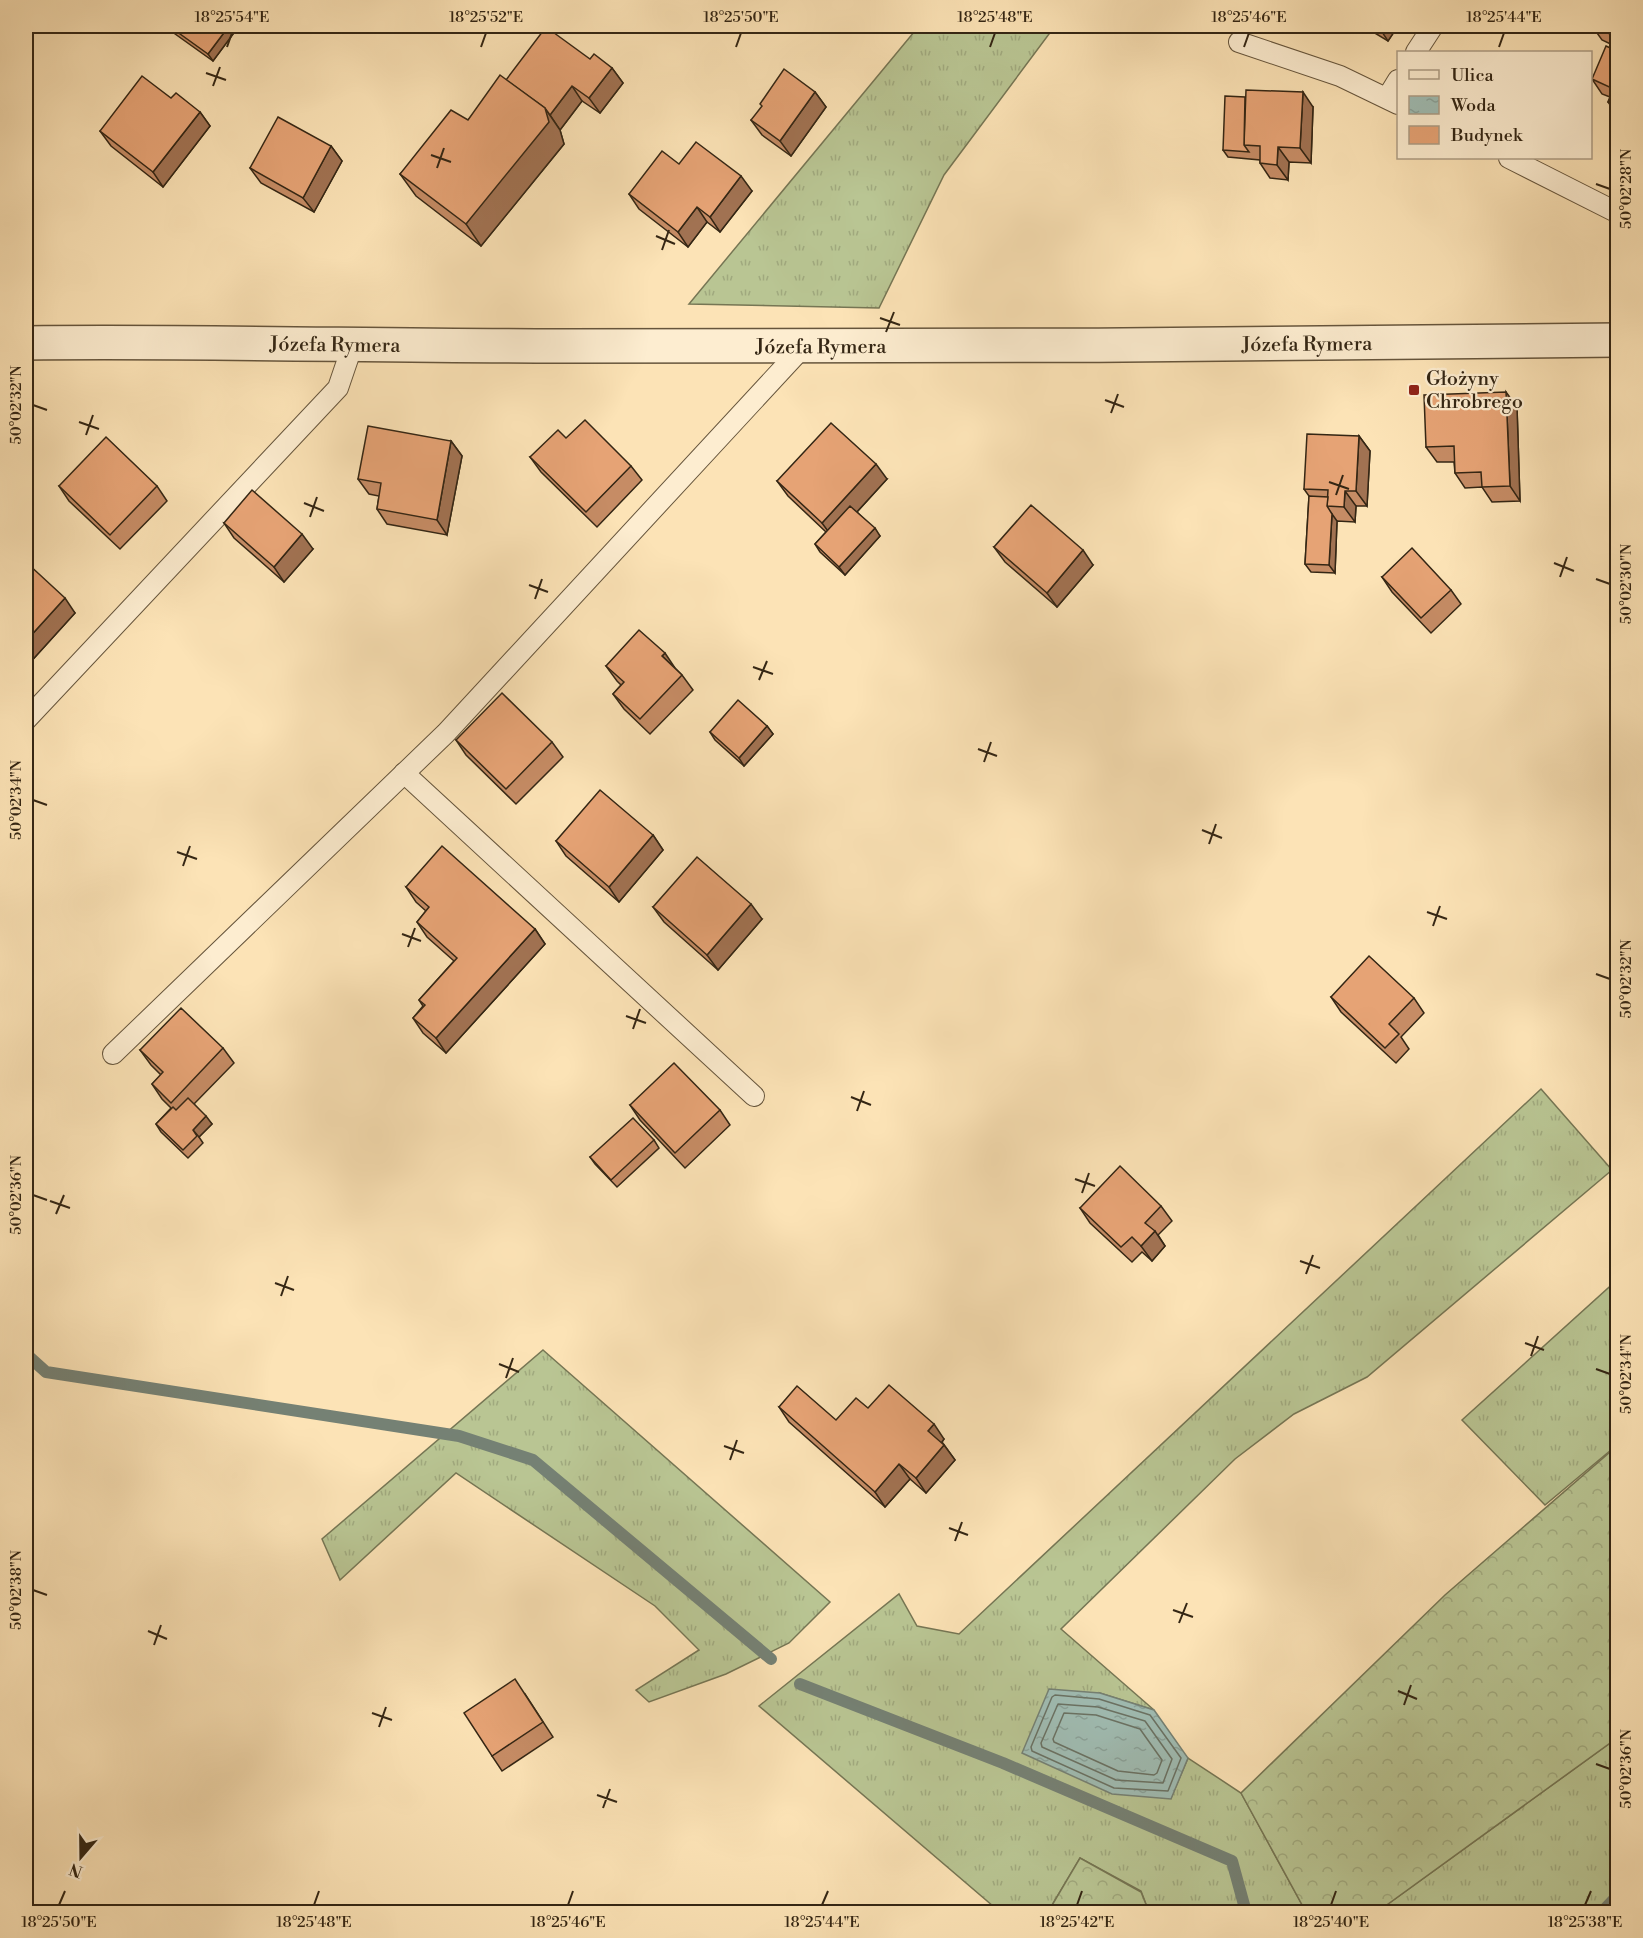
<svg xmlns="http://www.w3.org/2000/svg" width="1643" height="1938" font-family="'Libre Bodoni',serif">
	<defs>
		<pattern id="grass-tufts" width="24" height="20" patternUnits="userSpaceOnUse" patternTransform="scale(1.5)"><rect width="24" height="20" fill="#b9c593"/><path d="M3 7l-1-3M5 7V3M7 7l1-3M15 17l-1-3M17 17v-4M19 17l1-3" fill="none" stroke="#a0a97e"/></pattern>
		<pattern id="forest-crowns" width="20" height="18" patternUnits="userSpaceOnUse" patternTransform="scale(1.5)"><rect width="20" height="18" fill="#b9c593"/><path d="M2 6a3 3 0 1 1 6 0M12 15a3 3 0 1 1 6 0" fill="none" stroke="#a0a97e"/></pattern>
		<pattern id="water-ripples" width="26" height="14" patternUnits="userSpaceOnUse" patternTransform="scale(1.5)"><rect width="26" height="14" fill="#a0bdb4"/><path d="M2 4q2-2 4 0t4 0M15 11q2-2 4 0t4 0" fill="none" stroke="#8aa29a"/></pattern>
	</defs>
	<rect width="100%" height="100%" fill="#fce3b6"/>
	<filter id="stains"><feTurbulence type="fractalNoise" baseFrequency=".00333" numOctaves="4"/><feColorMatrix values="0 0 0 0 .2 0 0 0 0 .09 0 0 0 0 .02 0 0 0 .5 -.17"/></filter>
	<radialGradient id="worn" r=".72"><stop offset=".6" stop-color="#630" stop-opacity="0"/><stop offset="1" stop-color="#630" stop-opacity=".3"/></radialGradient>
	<g fill="url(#grass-tufts)" stroke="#767654" stroke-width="1.5">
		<polygon points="919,26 1055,26 944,175 879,308 689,304"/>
		<polygon points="1541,1089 1612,1170 1617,1166 1617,1177 1612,1170 1367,1377 1294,1414 1235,1459 1061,1629 1154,1710 1100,1693 1171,1798 1188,1758 1241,1793 1306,1912 1149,1912 1141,1891 1080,1858 1048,1912 1000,1912 759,1706 899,1594 917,1626 959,1634"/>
		<polygon points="1617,1280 1617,1445 1545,1505 1462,1420"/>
		<polygon points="543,1350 830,1602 789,1643 726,1674 649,1702 636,1690 699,1650 655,1606 456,1473 340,1580 322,1539"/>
		<polygon points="1617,1738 1617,1912 1377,1912"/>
	</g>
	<g fill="url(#forest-crowns)" stroke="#767654" stroke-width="1.5">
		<polygon points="1617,1446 1617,1738 1377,1912 1306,1912 1241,1793 1445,1595"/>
		<polygon points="1080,1858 1141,1892 1149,1912 1048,1912"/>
	</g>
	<polygon fill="url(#water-ripples)" stroke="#758174" stroke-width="1.5" points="1049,1689 1100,1693 1154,1710 1188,1758 1171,1799 1112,1794 1022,1753"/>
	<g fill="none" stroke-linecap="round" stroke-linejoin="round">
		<g stroke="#6a7264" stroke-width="1.5">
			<polygon points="1055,1695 1099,1699 1150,1715 1181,1758 1168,1791 1114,1788 1032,1751 1031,1747 1052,1697"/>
			<polygon points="1058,1704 1098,1707 1145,1721 1172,1759 1163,1783 1116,1780 1042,1747 1041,1743"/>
			<polygon points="1064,1713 1096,1715 1140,1729 1162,1760 1157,1773 1154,1775 1118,1771 1054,1742 1053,1739"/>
		</g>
		<g stroke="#758174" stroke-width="12">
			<polyline points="26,1354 46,1372 459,1436 533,1460 771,1659"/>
			<polyline points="800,1684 1003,1763 1232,1861 1246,1912"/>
			<polyline points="1602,1912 1618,1895"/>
		</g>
		<defs>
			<g id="service">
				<polyline points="1239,42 1340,76 1398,104"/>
				<polyline points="1416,52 1433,26"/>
				<polyline points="1387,98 1398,80"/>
				<polyline points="1509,158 1618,213"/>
				<polyline points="26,720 338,388 353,344"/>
				<polyline points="404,773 754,1096"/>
				<polyline points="113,1054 446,733 803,347"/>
			</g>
			<g id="tertiary">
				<path id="s1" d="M26 343C204 341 383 346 561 346 913 347 1266 345 1618 340"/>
			</g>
		</defs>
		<use href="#service" stroke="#66553c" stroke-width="22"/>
		<use href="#tertiary" stroke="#66553c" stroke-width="36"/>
		<use href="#service" stroke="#fdedd0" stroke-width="20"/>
		<use href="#tertiary" stroke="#fdedd0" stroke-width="33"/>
	</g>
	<g fill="#c68c65" stroke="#342614" stroke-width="1.5">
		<polygon points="168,26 239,26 213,61 171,31"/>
		<polygon points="1363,26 1398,26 1388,41"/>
		<polygon points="1592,26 1617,26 1617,47 1602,40"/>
		<polygon points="1617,51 1617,115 1608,102 1610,97 1602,94 1592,79"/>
		<polygon points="590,59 612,68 623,83 600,113 582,101 560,130 564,144 481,246 416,196 400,174 468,120 506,80"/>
		<polygon points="815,92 826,107 791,156 762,135 751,120"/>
		<polygon points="171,98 200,112 210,126 163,187 111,146 100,131"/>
		<polygon points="1313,107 1311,163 1289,162 1288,180 1270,178 1260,163 1260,160 1228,157 1223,150"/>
		<polygon points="331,146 342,161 314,212 261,183 250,168"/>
		<polygon points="679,164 752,191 720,232 707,222 688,247 639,209 629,194"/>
		<polygon points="1517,407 1520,501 1492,502 1482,487 1465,488 1455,473 1454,462 1437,462 1426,447"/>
		<polygon points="1359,436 1370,451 1367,506 1356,506 1355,522 1337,521 1335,573 1311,572 1305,564 1309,496 1304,489"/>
		<polygon points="451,441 462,456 447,535 387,524 377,509 379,496 369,494 358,479"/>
		<polygon points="530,457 631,466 642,480 597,527 541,472"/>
		<polygon points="887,479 857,512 880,536 845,575 820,552 815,544 826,532 788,496 777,481"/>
		<polygon points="59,486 157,486 167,501 120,549 69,501"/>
		<polygon points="224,523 313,549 284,582 234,538"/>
		<polygon points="994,547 1093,565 1057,607 1005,562"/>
		<polygon points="26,562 75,613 26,667 30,673 26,677"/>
		<polygon points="1382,577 1451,590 1461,604 1431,633 1392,592"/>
		<polygon points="606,666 674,667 682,675 693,690 650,734 624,709 613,694 621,685 617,681"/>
		<polygon points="767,726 773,734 744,766 715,740 710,732"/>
		<polygon points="456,740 552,742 563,757 516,804 466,755"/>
		<polygon points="653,835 663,850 619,902 566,856 556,841"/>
		<polygon points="406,887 535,929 545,944 446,1053 423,1033 413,1018 423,1006 419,1000 454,961 427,937 417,922 426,911 416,902"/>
		<polygon points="653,907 762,919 718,970 664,922"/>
		<polygon points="1331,997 1414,998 1424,1013 1401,1037 1409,1049 1396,1063 1341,1012"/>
		<polygon points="223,1048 234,1063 194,1104 212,1124 199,1137 203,1143 188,1158 161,1132 156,1124 171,1108 162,1099 152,1084 161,1075 151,1065 140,1050"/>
		<polygon points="630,1105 720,1110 730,1125 685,1168 640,1120"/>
		<polygon points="654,1140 659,1148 617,1187 595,1164 590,1157"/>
		<polygon points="1161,1206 1172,1221 1158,1235 1165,1246 1152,1261 1142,1252 1132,1262 1090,1223 1080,1208"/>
		<polygon points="779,1407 836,1420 868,1408 944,1439 942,1442 955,1460 926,1493 910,1479 885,1507 789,1422"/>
		<polygon points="525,1694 553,1737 502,1771 492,1756"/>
	</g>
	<g fill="#a17252" stroke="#342614" stroke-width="1.5">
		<polygon points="229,26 239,26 213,61 208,54"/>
		<polygon points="1378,26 1398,26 1388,41"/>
		<polygon points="612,68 623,83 600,113 589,98"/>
		<polygon points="572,86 582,101 560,130 550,115"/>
		<polygon points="815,92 826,107 791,156 780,141"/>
		<polygon points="1303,92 1313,107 1311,163 1300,148"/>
		<polygon points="545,108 560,130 564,144 481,246 466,224"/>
		<polygon points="200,112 210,126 163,187 153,172"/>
		<polygon points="331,146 342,161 314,212 303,198"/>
		<polygon points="1278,147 1289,162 1288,180 1277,165"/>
		<polygon points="741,176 752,191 720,232 710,217"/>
		<polygon points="697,207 707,222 688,247 678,232"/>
		<polygon points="1506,392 1517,407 1520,501 1510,486"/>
		<polygon points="1359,436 1370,451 1367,506 1356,491"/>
		<polygon points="451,441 462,456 447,535 437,520"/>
		<polygon points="876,464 887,479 833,538 822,523"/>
		<polygon points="1345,491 1356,506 1355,522 1344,507"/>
		<polygon points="1332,514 1337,521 1335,573 1329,565"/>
		<polygon points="875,528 880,536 845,575 839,567"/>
		<polygon points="302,534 313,549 284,582 274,567"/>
		<polygon points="1083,550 1093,565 1057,607 1047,593"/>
		<polygon points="65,598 75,613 26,667 26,641"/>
		<polygon points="665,653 675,668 662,656"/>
		<polygon points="767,726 773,734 744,766 739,758"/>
		<polygon points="653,835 663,850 619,902 609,887"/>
		<polygon points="751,904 762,919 718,970 707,955"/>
		<polygon points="535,929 545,944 446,1053 436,1038"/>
		<polygon points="206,1116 212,1124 199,1137 193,1130"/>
		<polygon points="1155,1231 1165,1246 1152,1261 1141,1246"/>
		<polygon points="934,1424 944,1439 939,1446 928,1431"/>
		<polygon points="944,1445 955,1460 926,1493 916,1478"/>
		<polygon points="899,1464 910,1479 885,1507 875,1492"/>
	</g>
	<g fill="#e6a375" stroke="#342614" stroke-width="1.5">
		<polygon points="169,26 229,26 208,54"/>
		<polygon points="1592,26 1617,26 1617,37"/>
		<polygon points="546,27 590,59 594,54 612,68 589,98 572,86 550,115 545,108 506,80"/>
		<polygon points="1606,46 1617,51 1617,106 1608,102 1614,89 1592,79"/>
		<polygon points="784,69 815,92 780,141 751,120 762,106 760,104"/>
		<polygon points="500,75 545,108 549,122 466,224 400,174 451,110 468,120"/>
		<polygon points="142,76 171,98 176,93 200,112 153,172 100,131"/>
		<polygon points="1246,90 1303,92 1300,148 1278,147 1277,165 1260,163 1260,146 1244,145"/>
		<polygon points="1225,96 1245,97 1244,145 1249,152 1223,150"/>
		<polygon points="278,117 331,146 303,198 250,168"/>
		<polygon points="696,142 741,176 710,217 697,207 678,232 629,194 662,151 679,164"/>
		<polygon points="1506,392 1510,486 1482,487 1481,472 1455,473 1454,446 1426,447 1424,395"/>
		<polygon points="585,420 631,466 586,512 530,457 558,430 566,438"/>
		<polygon points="831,423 876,464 822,523 777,481"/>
		<polygon points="368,426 451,441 437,520 377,509 381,483 358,479"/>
		<polygon points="1307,434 1359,436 1356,491 1345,491 1344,507 1327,506 1328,490 1304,489"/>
		<polygon points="106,437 157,486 110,535 59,486"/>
		<polygon points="252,490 302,534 274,567 224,523"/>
		<polygon points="1309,496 1328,497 1327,506 1332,514 1329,565 1305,564"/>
		<polygon points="1031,505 1083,550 1047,593 994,547"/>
		<polygon points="850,506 875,528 839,567 815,544"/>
		<polygon points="1412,548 1451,590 1421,618 1382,577"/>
		<polygon points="26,562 65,598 26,641"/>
		<polygon points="639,630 665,653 662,656 682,675 640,719 613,694 624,682 606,666"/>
		<polygon points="502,693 552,742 506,789 456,740"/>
		<polygon points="738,700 767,726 739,758 710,732"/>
		<polygon points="600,790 653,835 609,887 556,841"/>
		<polygon points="442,846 535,929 436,1038 413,1018 425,1005 419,1000 457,958 417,922 429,907 406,887"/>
		<polygon points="697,857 751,904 707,955 653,907"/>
		<polygon points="1369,956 1414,998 1389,1024 1399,1034 1385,1048 1331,997"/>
		<polygon points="181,1008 223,1048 171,1103 152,1084 163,1072 140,1050"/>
		<polygon points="674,1063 720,1110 675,1153 630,1105"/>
		<polygon points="188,1098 206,1116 193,1130 197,1136 183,1150 156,1124 173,1107 176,1110"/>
		<polygon points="633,1118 654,1140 611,1180 590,1157"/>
		<polygon points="1120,1166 1161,1206 1145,1223 1155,1231 1141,1246 1132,1237 1121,1247 1080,1208"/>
		<polygon points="889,1385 934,1424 928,1431 944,1445 916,1478 899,1464 875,1492 779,1407 797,1386 836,1420 856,1398 868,1408"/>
		<polygon points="515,1679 543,1722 492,1756 464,1713"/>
	</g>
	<path fill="none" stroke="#342614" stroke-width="2" d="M227 47 232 33M481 47 486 33M736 47 741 33M990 47 995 33M1244 47 1249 33M1499 47 1504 33M206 73 226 80M213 86 220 67M431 155 451 162M437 168 444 148M1596 184 1610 189M656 236 675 244M662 250 669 230M880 318 900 325M886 332 894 312M1105 400 1124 407M33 405 47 410M1111 413 1118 394M79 422 99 429M86 435 93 415M1329 482 1349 489M1336 495 1343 475M304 503 324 511M310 517 317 497M1554 563 1574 571M1560 577 1567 557M1596 579 1610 584M529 585 548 592M535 599 542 579M753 667 773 674M759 680 767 661M978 749 997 756M984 762 991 742M33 800 47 805M1202 830 1222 838M1209 844 1216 824M177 852 197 859M183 866 190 846M1427 912 1447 919M1433 926 1440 906M402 934 421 941M408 947 415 928M1596 974 1610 979M626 1016 646 1023M633 1029 640 1009M851 1097 871 1105M857 1111 864 1091M1075 1179 1095 1186M1082 1193 1089 1173M33 1195 47 1200M50 1201 70 1208M56 1214 64 1195M1300 1261 1320 1268M1306 1274 1313 1255M275 1283 294 1290M281 1296 288 1276M1525 1343 1544 1350M1531 1356 1538 1336M499 1364 519 1372M1596 1369 1610 1374M506 1378 513 1358M724 1446 744 1453M730 1460 737 1440M949 1528 968 1535M955 1541 962 1522M33 1590 47 1595M1173 1610 1193 1617M1179 1623 1187 1603M148 1631 167 1639M154 1645 161 1625M1398 1691 1417 1699M1404 1705 1411 1685M372 1713 392 1720M379 1727 386 1707M1596 1764 1610 1769M597 1795 617 1802M603 1808 610 1789M59 1905 65 1891M314 1905 319 1891M568 1905 573 1891M822 1905 828 1891M1077 1905 1082 1891M1331 1905 1336 1891M1585 1905 1591 1891"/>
	<rect fill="#8f2418" stroke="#fdedd0" stroke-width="2" x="1408" y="384" width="12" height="12" rx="3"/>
	<g text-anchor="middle" stroke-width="4.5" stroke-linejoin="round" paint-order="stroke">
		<g font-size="20" fill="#342614" stroke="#fdedd0">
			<text dy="7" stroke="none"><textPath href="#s1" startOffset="1281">Józefa Rymera</textPath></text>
			<text dy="7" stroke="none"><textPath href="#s1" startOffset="309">Józefa Rymera</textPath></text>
			<text dy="7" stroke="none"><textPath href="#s1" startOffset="795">Józefa Rymera</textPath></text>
		</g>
		<g font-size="20" fill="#342614" stroke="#fdedd0" text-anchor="start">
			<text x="1426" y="385">Głożyny<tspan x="1426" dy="23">Chrobrego</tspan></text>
		</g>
	</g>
	<rect width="1643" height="1938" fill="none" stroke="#fce3b6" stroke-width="66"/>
	<rect x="1397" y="51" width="195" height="108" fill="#fdedd0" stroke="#ad9d85" stroke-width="1.5"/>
	<rect x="1409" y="70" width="30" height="9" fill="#fdedd0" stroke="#ad9d85" stroke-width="1.5"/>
	<text x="1451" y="81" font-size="18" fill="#342614">Ulica</text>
	<rect x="1409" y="96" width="30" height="18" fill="url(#water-ripples)" stroke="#ad9d85" stroke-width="1.5"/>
	<text x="1451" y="111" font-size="18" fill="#342614">Woda</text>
	<rect x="1409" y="126" width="30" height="18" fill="#e6a375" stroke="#ad9d85" stroke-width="1.5"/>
	<text x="1451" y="141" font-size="18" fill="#342614">Budynek</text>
	<g transform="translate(81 1857) rotate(200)" stroke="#fdedd0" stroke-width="4.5" paint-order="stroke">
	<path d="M0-4.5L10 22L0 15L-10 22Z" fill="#342614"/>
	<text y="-9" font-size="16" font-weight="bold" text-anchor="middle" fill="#342614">N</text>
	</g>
	<rect x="33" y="33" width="1577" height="1872" fill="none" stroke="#342614" stroke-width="2"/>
	<g font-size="15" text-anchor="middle" fill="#342614">
		<text x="232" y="22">18°25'54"E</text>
		<text x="486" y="22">18°25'52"E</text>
		<text x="741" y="22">18°25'50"E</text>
		<text x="995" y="22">18°25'48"E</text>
		<text x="1249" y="22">18°25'46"E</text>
		<text x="1504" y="22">18°25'44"E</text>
		<text transform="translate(1626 189) rotate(-90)" y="5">50°02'28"N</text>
		<text transform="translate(16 405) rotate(-90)" y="5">50°02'32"N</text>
		<text transform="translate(1626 584) rotate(-90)" y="5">50°02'30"N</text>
		<text transform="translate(16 800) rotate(-90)" y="5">50°02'34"N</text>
		<text transform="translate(1626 979) rotate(-90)" y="5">50°02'32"N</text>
		<text transform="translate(16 1195) rotate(-90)" y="5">50°02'36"N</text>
		<text transform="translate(1626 1374) rotate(-90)" y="5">50°02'34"N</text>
		<text transform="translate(16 1590) rotate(-90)" y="5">50°02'38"N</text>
		<text transform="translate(1626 1769) rotate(-90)" y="5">50°02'36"N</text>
		<text x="59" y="1927">18°25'50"E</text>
		<text x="314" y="1927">18°25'48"E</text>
		<text x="568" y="1927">18°25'46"E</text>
		<text x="822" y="1927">18°25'44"E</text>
		<text x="1077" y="1927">18°25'42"E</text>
		<text x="1331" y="1927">18°25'40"E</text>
		<text x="1585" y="1927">18°25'38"E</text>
	</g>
	<rect width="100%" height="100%" filter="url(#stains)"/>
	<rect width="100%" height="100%" fill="url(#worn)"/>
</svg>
